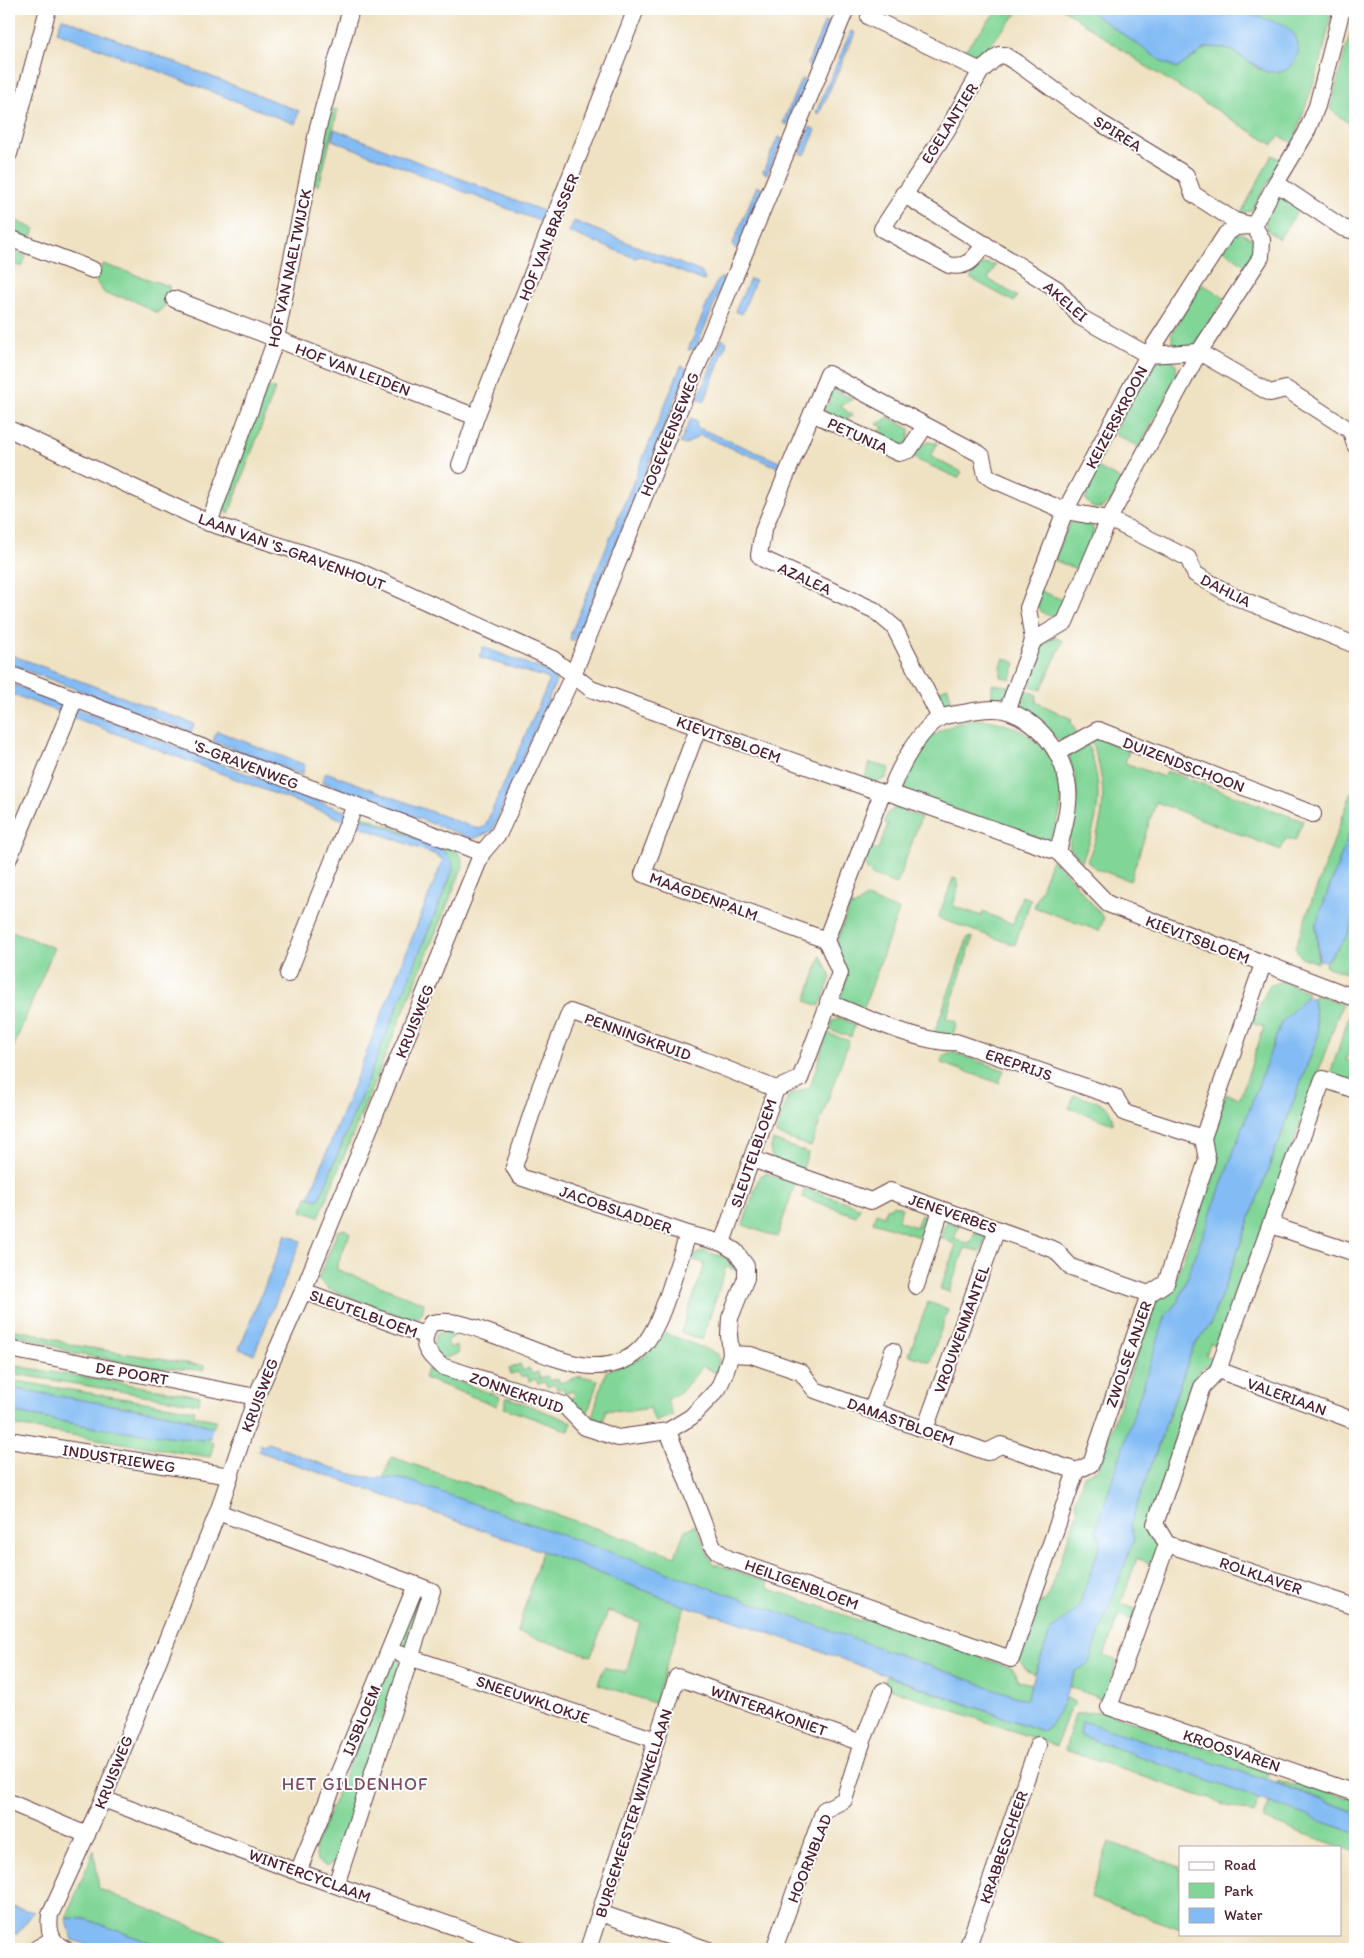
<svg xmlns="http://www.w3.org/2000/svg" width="1364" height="1958" font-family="Itim,sans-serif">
	<rect width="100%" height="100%" fill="#fff"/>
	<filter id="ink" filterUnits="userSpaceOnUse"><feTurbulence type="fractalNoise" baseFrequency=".02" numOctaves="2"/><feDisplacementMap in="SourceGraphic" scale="10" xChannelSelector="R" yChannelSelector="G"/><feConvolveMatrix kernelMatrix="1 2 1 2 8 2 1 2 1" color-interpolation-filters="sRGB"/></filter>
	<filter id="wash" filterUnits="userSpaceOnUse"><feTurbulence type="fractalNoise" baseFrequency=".0096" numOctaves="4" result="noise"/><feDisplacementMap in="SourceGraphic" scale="20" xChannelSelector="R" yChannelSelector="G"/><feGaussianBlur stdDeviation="1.12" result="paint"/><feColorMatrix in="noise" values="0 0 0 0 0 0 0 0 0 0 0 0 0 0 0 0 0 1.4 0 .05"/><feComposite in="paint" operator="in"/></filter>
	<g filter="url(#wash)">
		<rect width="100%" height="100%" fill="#efe2c3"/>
		<g fill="#80d597" stroke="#657a61">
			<polygon points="998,9 1021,9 979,57 971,56 964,51"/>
			<path d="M1063 9H1086L1163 62 1177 68C1187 63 1198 52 1207 48 1225 40 1246 60 1260 70L1239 13 1231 9H1324L1331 17 1321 61 1293 143 1280 136 1273 145 1144 65Z"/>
			<polygon points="1355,27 1355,128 1330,109 1351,30"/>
			<polygon points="338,109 319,186 313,182 331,111"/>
			<polygon points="1272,155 1282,160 1251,211 1241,213"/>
			<polygon points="1278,199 1287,199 1300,208 1279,239 1267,230 1265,218"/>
			<polygon points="9,218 35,229 31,239 9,229"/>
			<polygon points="1241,233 1254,240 1256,251 1246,266 1224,250 1233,235"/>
			<polygon points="9,249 26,256 22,267 9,262"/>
			<polygon points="103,264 169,286 170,301 157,313 130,299 105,294 94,279"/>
			<polygon points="985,264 996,265 988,279 1017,296 1014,302 970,278 977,269"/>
			<polygon points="1202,284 1225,298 1194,346 1182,349 1172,342 1172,332"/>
			<polygon points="1168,357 1176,364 1177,377 1139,447 1114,434 1151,363"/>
			<polygon points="271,388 275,389 229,514 225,511 225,500 266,389"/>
			<polygon points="833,389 853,399 840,406 853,416 843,421 825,413 823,403 829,405 831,396 826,395"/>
			<polygon points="889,417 910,429 908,443 899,446 873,435 884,428 877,424"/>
			<polygon points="927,442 937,443 931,457 962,472 958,478 913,458 919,448"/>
			<polygon points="1097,467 1122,480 1111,501 1101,508 1093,508 1086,501 1085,489"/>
			<path d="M1076 519C1109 520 1086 553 1079 570L1054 560 1069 524Z"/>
			<path d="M1040 591 1066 601C1064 604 1063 610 1061 612 1053 621 1037 613 1037 602 1036 599 1039 594 1040 591Z"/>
			<polygon points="1054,637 1063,641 1041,690 1027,684 1045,641"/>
			<polygon points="1004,658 1016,663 1011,679 1001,677 1001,666"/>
			<polygon points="992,684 1009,686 1005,700 998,703 992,702"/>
			<path d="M948 687 953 707C940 708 939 702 934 692Z"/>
			<polygon points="1024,690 1037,695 1036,702 1072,719 1071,723 1077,733 1067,740 1059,740 1026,712 1022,703"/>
			<path d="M973 719C1028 720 1072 759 1059 817 1057 826 1052 834 1049 842L903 791C913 746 929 730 973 719Z"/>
			<path d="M1097 737 1129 751 1125 763 1164 777 1167 771 1303 821 1295 841 1286 838 1281 850 1156 802 1130 881 1095 868 1087 861C1107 816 1108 784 1090 739Z"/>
			<path d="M1086 741C1105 786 1100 817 1082 861L1070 848 1069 838 1077 796 1076 782 1069 756 1072 749Z"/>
			<polygon points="870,763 890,768 886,778 875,783 864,780"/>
			<polygon points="1355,783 1355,818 1316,924 1318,963 1301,957 1295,947"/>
			<path d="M896 808 921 817 897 884C883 879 867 878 864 862L871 847 878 850 888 824 884 822 887 813Z"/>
			<polygon points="356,813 456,850 461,856 463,866 319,1217 302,1211 307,1197 319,1200 453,870 441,848 363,818 358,820"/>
			<polygon points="1052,860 1063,869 1104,918 1099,931 1034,907"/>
			<polygon points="953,878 958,880 956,884 959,885 953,906 982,916 983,912 1013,924 1022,896 1031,899 1015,945 938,918"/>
			<polygon points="866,898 899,910 863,1010 844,1004 841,996 848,974 835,946 850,905 854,907"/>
			<polygon points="1355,915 1355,976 1325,966 1326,961 1347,937"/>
			<polygon points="12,931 54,948 9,1058 9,940"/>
			<polygon points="968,937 973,938 946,1018 957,1022 952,1037 933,1037"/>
			<polygon points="821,956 831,977 820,1006 806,1001"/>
			<polygon points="1282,981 1308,992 1179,1300 1166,1315 1101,1542 1078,1610 1051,1630 1035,1674 1027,1671 1018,1659 1037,1604 1046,1601 1078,1510 1075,1502 1084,1475 1098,1469 1156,1297 1172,1288 1219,1162 1209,1142 1226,1094 1240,1098 1264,1027 1251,1023 1269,986"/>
			<polygon points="1315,994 1342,1004 1223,1346 1210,1343 1206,1356 1218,1360 1200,1369 1148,1526 1158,1548 1152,1565 1137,1558 1121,1604 1136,1609 1132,1620 1119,1615 1104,1656 1117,1661 1106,1701 1070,1687 1071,1682 1134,1539 1130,1525 1193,1347 1210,1325 1318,1036 1313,999"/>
			<polygon points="1351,1010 1355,1011 1355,1032 1346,1060 1355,1063 1355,1083 1330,1074"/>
			<polygon points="840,1018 855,1024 851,1037 830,1030 832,1021"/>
			<polygon points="827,1033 849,1041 811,1147 776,1134 788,1096 810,1087"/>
			<polygon points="952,1052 1004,1070 999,1083 941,1063 943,1055"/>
			<path d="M1075 1095C1092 1101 1113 1102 1113 1124L1069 1108Z"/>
			<polygon points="773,1140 808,1153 802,1171 773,1160 770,1151"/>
			<polygon points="766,1173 795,1184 777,1237 743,1225 759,1177"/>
			<polygon points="805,1188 860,1207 856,1216 802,1197"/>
			<polygon points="893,1205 902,1208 898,1221 916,1227 921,1215 933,1219 928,1240 873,1222 876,1213 884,1216 886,1209"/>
			<polygon points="947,1221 959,1226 954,1239 970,1244 975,1232 986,1235 981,1251 965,1248 949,1292 940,1289 956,1245 940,1237"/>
			<polygon points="345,1229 350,1233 336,1269 424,1303 422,1314 415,1321 328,1289 318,1279 338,1231"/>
			<polygon points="704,1251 734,1260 739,1271 726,1267 702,1340 681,1332 705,1264 691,1259 696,1254"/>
			<polygon points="928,1302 948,1309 930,1362 909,1355"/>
			<polygon points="10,1329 38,1334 72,1345 205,1366 203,1370 162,1368 75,1354 35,1339 9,1334"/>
			<polygon points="445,1330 458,1333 447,1341 450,1348 456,1345 459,1353 441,1360 432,1346 436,1335"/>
			<polygon points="665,1333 718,1354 719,1360 716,1373 703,1366 682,1391 667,1400 673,1415 655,1422 650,1408 630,1411 606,1410 603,1423 592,1417 606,1371 644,1357"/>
			<polygon points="520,1364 523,1371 529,1368 532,1374 538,1372 540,1378 547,1376 550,1381 558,1378 560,1383 581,1376 598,1380 588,1412 573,1406 571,1398 575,1396 573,1391 565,1394 563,1388 557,1390 555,1384 547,1387 545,1382 538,1384 536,1379 529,1381 527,1375 521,1377 518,1372 511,1374 509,1369"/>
			<polygon points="9,1365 200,1396 198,1404 9,1373"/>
			<polygon points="427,1369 500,1397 497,1406 424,1378"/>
			<polygon points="9,1380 195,1410 194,1416 216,1420 213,1429 190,1419 167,1414 9,1388"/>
			<polygon points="507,1397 572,1422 569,1431 504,1408"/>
			<polygon points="9,1412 99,1428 208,1437 214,1443 210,1457 9,1425"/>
			<polygon points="392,1457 675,1556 685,1530 696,1525 712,1563 768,1582 768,1588 861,1621 868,1618 1012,1668 1019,1681 1032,1684 1026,1700 382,1480"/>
			<path d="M542 1551 685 1606C674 1638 666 1672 654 1703L598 1684 604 1667 626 1673 640 1622 608 1611 591 1656 517 1632Z"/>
			<polygon points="423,1591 409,1648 399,1648 398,1643 417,1594"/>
			<polygon points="395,1659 401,1661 339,1860 327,1866 317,1861 315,1847 389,1667"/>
			<path d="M887 1676 1042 1731C1059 1722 1054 1707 1067 1698L1076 1703 1070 1708 1056 1746 883 1686Z"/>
			<polygon points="1101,1711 1270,1769 1267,1780 1082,1722 1080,1735 1260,1798 1254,1814 1065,1750 1075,1714"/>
			<polygon points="1278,1780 1296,1786 1299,1781 1355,1800 1355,1812 1277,1783"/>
			<polygon points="1270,1801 1355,1833 1355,1852 1263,1819"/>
			<polygon points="1109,1842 1180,1867 1180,1929 1090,1897"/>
			<polygon points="94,1850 99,1889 248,1949 168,1949 85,1919 66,1918"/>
		</g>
		<g fill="#83bcf4" stroke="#666e90">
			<polygon points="1086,9 1231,9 1283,24 1295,35 1298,44 1298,54 1294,62 1288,69 1281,72 1266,72 1231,50 1212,47 1205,48 1178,68 1163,62"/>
			<polygon points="62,18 299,111 295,124 57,32"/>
			<polygon points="825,21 830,23 811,67 807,65"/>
			<polygon points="851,31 855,33 819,114 816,112"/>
			<polygon points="801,79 806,81 787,125 783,123"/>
			<polygon points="810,127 816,130 805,155 800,153"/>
			<polygon points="334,129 543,211 539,221 332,140"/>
			<polygon points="778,137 783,139 767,174 763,172"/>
			<polygon points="757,186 763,188 738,246 736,248 732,246"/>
			<polygon points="574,221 701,272 705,279 704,281 641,256 635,258 569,232"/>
			<polygon points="721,277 724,281 696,348 688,350 716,283"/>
			<polygon points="750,279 755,281 742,314 735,311"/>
			<polygon points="722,339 727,342 704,402 698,399"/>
			<polygon points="681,366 688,369 576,638 572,641 570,639 571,633"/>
			<polygon points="691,418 697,421 696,427 782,463 780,468 700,435 685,445 680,443"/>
			<polygon points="483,647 554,674 556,681 492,831 473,839 322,782 326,772 467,825 479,829 485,826 549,682 547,678 480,658"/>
			<polygon points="9,654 194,724 191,732 9,664"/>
			<polygon points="9,683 441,848 452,861 453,870 319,1200 309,1197 443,860 436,855 9,693"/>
			<polygon points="217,731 305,765 302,775 213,741"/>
			<polygon points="1355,818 1355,915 1347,937 1326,961 1319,960 1316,924"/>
			<path d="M1306 996 1313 999 1318 1036 1210 1325 1193 1347 1130 1525 1134 1539 1088 1665 1075 1671C1068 1689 1059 1722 1042 1731L733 1620 685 1606 542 1551 258 1451 208 1437 203 1440 99 1428 9 1412V1388L167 1414C200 1421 232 1435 264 1446L268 1443C298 1454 329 1469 360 1476 377 1479 391 1477 407 1480L1026 1700 1051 1630 1078 1609 1101 1542 1096 1530 1166 1315 1179 1300 1281 1023Z"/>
			<polygon points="286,1234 301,1241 254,1354 239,1349"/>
			<polygon points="1082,1721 1267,1780 1355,1812 1355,1833 1080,1735"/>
			<polygon points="9,1906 34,1912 17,1934 9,1932"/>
			<polygon points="66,1918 85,1919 168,1949 100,1949 73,1940"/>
		</g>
		<polygon fill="#efe2c3" points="213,1427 260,1442 257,1453 210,1440"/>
	</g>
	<g filter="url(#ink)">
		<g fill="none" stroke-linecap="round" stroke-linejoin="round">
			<defs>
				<g id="street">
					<polyline points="869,17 981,71"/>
					<polyline points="9,154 48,9"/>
					<polyline points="1276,183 1343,228 1355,231"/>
					<polyline points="903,194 1057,289 1080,317 1148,355 1199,352 1270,393 1286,389 1351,431 1355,445"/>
					<polyline points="1254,226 1276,183 1306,133 1317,106 1342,9"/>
					<polyline points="9,238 93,270"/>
					<path d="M985 244C974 258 968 269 949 265L882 229 947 130 981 71 999 55H1004L1017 63 1099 122 1186 175 1193 194 1235 221 1254 226"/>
					<polyline points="174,299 476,417"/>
					<polyline points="812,413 763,531 759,555 763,559 874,610 894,627 940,718"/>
					<polyline points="925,426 909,450 899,453 812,413 828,374 978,453 982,456 986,475 992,479 1065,511 1109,519 1188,558 1195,574 1233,596 1355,645"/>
					<polyline points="9,429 209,523 356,570 553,659 591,689 882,793 890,793 1058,852 1108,904 1355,998"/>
					<polyline points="460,465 476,417 636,9"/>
					<polyline points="209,523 276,339 318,127 351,9"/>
					<polyline points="1033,641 1065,622 1109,519 1199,352 1261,257 1262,240 1254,226"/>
					<polyline points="9,674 482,853"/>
					<polyline points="1007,711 1033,641 1028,608 1065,511 1148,355 1226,234 1236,227 1251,226"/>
					<polyline points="698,728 643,874 826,940"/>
					<polyline points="1058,752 1098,730 1313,814"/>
					<path d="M890 793C897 771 919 730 940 718 946 715 956 714 963 713 975 710 996 707 1008 711 1039 722 1061 750 1067 781 1072 803 1063 830 1058 852"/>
					<polyline points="9,858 75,699"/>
					<polyline points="288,974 355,805"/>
					<path d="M828 1002C859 1015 925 1045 956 1042L1115 1097 1125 1113 1203 1138"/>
					<polyline points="1355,1090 1323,1079 1218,1370 1202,1387 1155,1524 1167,1544 1109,1707 1355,1793"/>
					<polyline points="752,1159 871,1201 890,1191 1055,1250 1071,1267 1149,1294"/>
					<polyline points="1271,1225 1355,1253"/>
					<path d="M688 1234C682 1253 675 1273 669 1292 655 1332 642 1368 591 1366 565 1365 522 1345 497 1336 475 1328 454 1318 431 1323 419 1345 425 1350 441 1366L564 1405 585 1427 618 1438 668 1431 691 1417 718 1389 725 1373 731 1354 729 1335 730 1318 746 1278V1266L735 1251 722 1243 688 1234 520 1177 514 1167 541 1085 570 1012 704 1060 776 1089"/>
					<polyline points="722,1243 776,1089 800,1079 840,973 826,940 882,793"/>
					<polyline points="916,1286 941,1210"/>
					<polyline points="303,1291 424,1335"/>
					<polyline points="9,1349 256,1397"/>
					<polyline points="731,1354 751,1355 801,1372 815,1390 987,1452 1001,1445 1076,1471"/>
					<polyline points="1218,1370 1355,1421"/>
					<polyline points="872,1410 893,1351"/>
					<polyline points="925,1429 997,1229"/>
					<polyline points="668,1431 711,1543 717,1551 729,1559 1011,1659 1076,1471 1091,1464 1149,1294 1166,1283 1207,1160 1203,1138 1263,964"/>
					<polyline points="9,1440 230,1476"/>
					<polyline points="218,1512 416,1585"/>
					<polyline points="1167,1544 1355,1607"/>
					<polyline points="400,1654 656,1740"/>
					<polyline points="103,1799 298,1872 518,1949"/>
					<polyline points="9,1802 87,1835"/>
					<polyline points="298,1872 416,1585 432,1591 336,1885"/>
					<polyline points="600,1913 706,1949"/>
					<polyline points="36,1949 53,1939"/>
					<path d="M65 1949C50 1942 48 1930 50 1915L103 1799 218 1512 256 1397 303 1291 482 853 499 833 573 675 667 439 846 9"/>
					<polyline points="588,1949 677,1677 862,1743"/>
					<polyline points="774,1949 824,1810 844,1800 862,1743 883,1691"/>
					<polyline points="967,1949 1038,1745"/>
				</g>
			</defs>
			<use href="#street" stroke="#633c42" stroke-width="18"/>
			<use href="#street" stroke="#fff" stroke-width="16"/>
		</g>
	</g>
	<g text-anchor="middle" stroke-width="4" stroke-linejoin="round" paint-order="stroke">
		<g font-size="16" fill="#4a1f2b" stroke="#fff">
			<text transform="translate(949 123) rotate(-58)" y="6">EGELANTIER</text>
			<text transform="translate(1118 133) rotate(32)" y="6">SPIREA</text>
			<text transform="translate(548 237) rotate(-68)" y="6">HOF VAN BRASSER</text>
			<text transform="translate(289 268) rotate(-78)" y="6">HOF VAN NAELTWIJCK</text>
			<text transform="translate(1066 301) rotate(41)" y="6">AKELEI</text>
			<text transform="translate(353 369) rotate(21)" y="6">HOF VAN LEIDEN</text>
			<text transform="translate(1116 417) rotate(-62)" y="6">KEIZERSKROON</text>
			<text transform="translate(669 434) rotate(-68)" y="6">HOGEVEENSEWEG</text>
			<text transform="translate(858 435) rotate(25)" y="6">PETUNIA</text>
			<text transform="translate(292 551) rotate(20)" y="6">LAAN VAN 'S-GRAVENHOUT</text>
			<text transform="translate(805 578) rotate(25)" y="6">AZALEA</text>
			<text transform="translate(1226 590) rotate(27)" y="6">DAHLIA</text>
			<text transform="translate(729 739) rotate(20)" y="6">KIEVITSBLOEM</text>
			<text transform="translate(246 764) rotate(21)" y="6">'S-GRAVENWEG</text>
			<text transform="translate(1184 764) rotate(21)" y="6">DUIZENDSCHOON</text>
			<text transform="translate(704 896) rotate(20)" y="6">MAAGDENPALM</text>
			<text transform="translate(1198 939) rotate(21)" y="6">KIEVITSBLOEM</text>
			<text transform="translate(414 1021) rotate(-68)" y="6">KRUISWEG</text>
			<text transform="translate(638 1036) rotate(20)" y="6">PENNINGKRUID</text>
			<text transform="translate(1019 1064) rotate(19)" y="6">EREPRIJS</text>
			<text transform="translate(753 1153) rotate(-71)" y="6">SLEUTELBLOEM</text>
			<text transform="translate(616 1209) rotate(19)" y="6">JACOBSLADDER</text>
			<text transform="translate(953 1213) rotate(19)" y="6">JENEVERBES</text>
			<text transform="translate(364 1313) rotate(20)" y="6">SLEUTELBLOEM</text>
			<text transform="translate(961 1329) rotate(-70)" y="6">VROUWENMANTEL</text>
			<text transform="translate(1128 1354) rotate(-71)" y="6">ZWOLSE ANJER</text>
			<text transform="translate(132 1373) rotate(10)" y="6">DE POORT</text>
			<text transform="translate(517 1392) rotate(19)" y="6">ZONNEKRUID</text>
			<text transform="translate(259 1395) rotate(-69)" y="6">KRUISWEG</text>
			<text transform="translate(1287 1396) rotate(20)" y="6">VALERIAAN</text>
			<text transform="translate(901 1421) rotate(20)" y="6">DAMASTBLOEM</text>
			<text transform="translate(119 1458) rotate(9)" y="6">INDUSTRIEWEG</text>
			<text transform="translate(1261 1575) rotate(19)" y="6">ROLKLAVER</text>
			<text transform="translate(802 1584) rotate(20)" y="6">HEILIGENBLOEM</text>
			<text transform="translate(533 1699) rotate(19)" y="6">SNEEUWKLOKJE</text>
			<text transform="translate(769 1710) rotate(20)" y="6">WINTERAKONIET</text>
			<text transform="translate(361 1720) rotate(-67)" y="6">IJSBLOEM</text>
			<text transform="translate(1232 1750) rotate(19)" y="6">KROOSVAREN</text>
			<text transform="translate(113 1772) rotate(-68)" y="6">KRUISWEG</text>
			<text transform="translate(633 1813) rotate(-72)" y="6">BURGEMEESTER WINKELLAAN</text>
			<text transform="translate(1003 1847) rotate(-71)" y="6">KRABBESCHEER</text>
			<text transform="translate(809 1858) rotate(-68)" y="6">HOORNBLAD</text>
			<text transform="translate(310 1875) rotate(20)" y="6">WINTERCYCLAAM</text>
		</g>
		<g font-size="18" letter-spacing="1" fill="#7a4d63" stroke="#fff">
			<text x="355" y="1790">HET GILDENHOF</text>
		</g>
	</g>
	<rect width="1364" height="1958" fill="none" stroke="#fff" stroke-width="30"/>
	<rect x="1179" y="1846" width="162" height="90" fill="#ffffff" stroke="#b7a5aa"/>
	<rect x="1189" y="1862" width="25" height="8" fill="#ffffff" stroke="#b7a5aa"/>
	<text x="1224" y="1870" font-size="15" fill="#4a1f2b">Road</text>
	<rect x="1189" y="1883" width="25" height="15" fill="#80d597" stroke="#b7a5aa"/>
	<text x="1224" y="1896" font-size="15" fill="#4a1f2b">Park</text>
	<rect x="1189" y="1908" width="25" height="15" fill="#83bcf4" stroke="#b7a5aa"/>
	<text x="1224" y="1920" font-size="15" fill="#4a1f2b">Water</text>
</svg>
